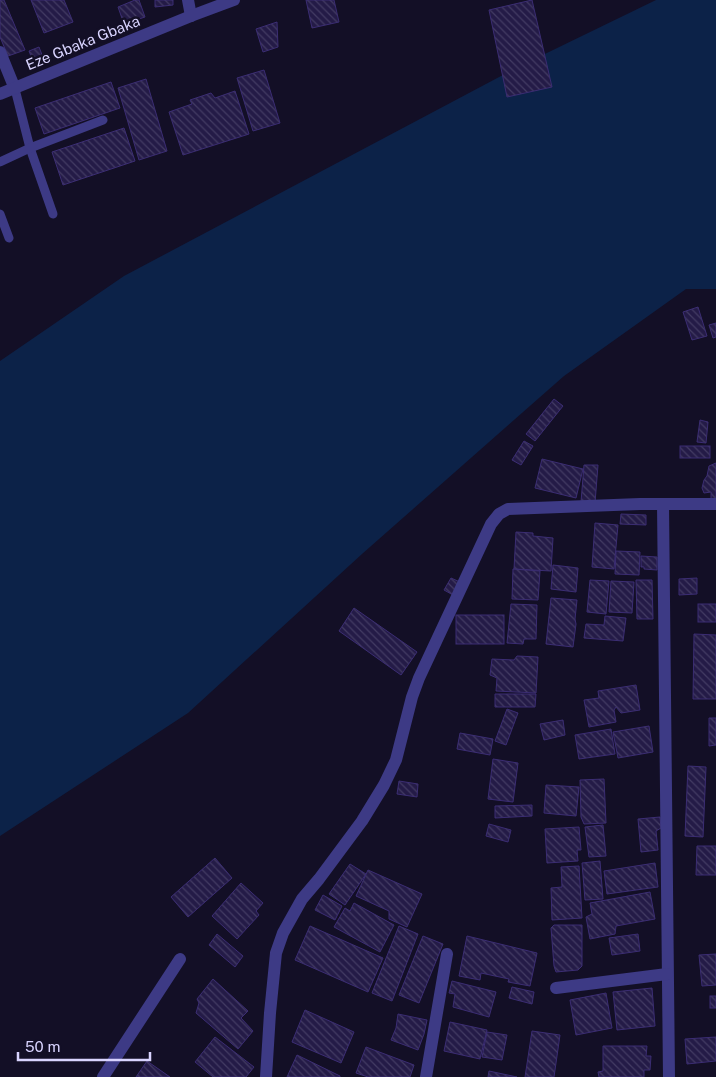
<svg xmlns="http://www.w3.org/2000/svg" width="716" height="1077" font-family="'Public Sans',sans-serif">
	<defs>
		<pattern id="building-back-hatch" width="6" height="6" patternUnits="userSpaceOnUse" patternTransform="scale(1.25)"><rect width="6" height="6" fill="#241b47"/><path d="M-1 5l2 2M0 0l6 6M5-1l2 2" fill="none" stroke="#433b63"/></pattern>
	</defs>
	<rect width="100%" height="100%" fill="#130f26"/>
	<polygon fill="#0c2248" points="656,0 716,0 716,289 686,289 564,376 362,554 188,713 0,836 0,361 124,276 516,68"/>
	<g fill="url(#building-back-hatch)" stroke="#3b2d73">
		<polygon points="0,0 4,0 25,50 8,56 0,37"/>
		<polygon points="31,0 64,0 73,22 44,33"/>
		<polygon points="135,0 139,0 145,17 124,24 118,7"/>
		<polygon points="155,0 173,0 173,5 155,7"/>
		<polygon points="306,0 334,0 339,22 312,28"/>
		<polygon points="532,0 552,87 507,97 489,10"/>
		<polygon points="277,22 278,47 263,52 256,29"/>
		<polygon points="39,47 44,60 34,64 29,51"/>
		<polygon points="264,70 280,123 253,131 237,78"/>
		<polygon points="146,79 167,151 139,160 118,88"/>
		<polygon points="111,82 120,108 44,134 35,108"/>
		<polygon points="235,91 249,134 183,155 169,112 192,104 190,100 211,93 215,98"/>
		<polygon points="124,128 135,161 63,185 52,152"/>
		<polygon points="698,307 707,336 692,340 683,312"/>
		<polygon points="716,323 716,337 713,338 709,325"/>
		<polygon points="554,399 563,406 535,441 526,434"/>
		<polygon points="700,420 708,422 706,443 697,442"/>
		<polygon points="524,441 533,446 521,465 512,460"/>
		<rect x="680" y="446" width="30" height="12"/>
		<polygon points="542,459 583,469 576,498 535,488"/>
		<polygon points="716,463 716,499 711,500 711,492 704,493 702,488 704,480 707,476 709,466"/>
		<polygon points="584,465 598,465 595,503 581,502"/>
		<polygon points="621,514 646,515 646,525 620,524"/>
		<polygon points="595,523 618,525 614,569 592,567"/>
		<polygon points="516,532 533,533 533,536 553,538 551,571 514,569"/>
		<polygon points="616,551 640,552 639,575 615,574"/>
		<polygon points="641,556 657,557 657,570 644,569 644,567 641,567"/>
		<polygon points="553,565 578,568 576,592 551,589"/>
		<polygon points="513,569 540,571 538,600 512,599"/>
		<polygon points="451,578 460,582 453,595 444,590"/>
		<polygon points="697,578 697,594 679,595 679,579"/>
		<polygon points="590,580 609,581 606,614 587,612"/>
		<polygon points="636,580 652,580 653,619 637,619"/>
		<polygon points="611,581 634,582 632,613 609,612"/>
		<polygon points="551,598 577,600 575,619 576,624 573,647 546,644"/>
		<polygon points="511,604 537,605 536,639 524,639 523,644 507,643"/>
		<rect x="698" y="604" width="18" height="18"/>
		<polygon points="354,608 417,652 401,675 339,631"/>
		<rect x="456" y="615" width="48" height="29"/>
		<polygon points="605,616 626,618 623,641 584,638 586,624 604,625"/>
		<polygon points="694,634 716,635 716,699 693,699"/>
		<polygon points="517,656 538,657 536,693 496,691 497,678 490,675 492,659 514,660"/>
		<polygon points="636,685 640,710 621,713 616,707 614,710 616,722 589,727 584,700 599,698 598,691"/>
		<polygon points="495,694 536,694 535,707 495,707"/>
		<polygon points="507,709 518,713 506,745 495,741"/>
		<polygon points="709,718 716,718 716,745 709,746"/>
		<polygon points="563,720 565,735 544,740 540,724"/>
		<polygon points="649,726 653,752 618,758 613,732"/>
		<polygon points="611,729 615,754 579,759 575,735"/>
		<polygon points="460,733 493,739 490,755 457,749"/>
		<polygon points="493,759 518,763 513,802 488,799"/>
		<polygon points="688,766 706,767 703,837 685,836"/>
		<polygon points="604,779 606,823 584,824 581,817 580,780"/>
		<polygon points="399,781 418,784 417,797 397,794"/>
		<polygon points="546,785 579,787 576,816 544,813"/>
		<polygon points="532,805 532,816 495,818 495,806"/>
		<polygon points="660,817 661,828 656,831 658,850 641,852 638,819"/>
		<polygon points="489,824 511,830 508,842 486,836"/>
		<polygon points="603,825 606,856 589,857 585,827"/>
		<polygon points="579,827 581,850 577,850 578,861 547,863 545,829"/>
		<polygon points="697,846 716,846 716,875 696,875"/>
		<polygon points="215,858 232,878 188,917 171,897"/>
		<polygon points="600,861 603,899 585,900 582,863"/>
		<polygon points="655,863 658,887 607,894 604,871"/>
		<polygon points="350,864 366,874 345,905 329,894"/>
		<polygon points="579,866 582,918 552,920 551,888 562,887 561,867"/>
		<polygon points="368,870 422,894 407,927 389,919 389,911 356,896"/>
		<polygon points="241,883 263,903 256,911 259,915 237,939 212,916"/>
		<polygon points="650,892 655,919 616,926 615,934 590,939 586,917 592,914 590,903"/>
		<polygon points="323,895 342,906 335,920 315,910"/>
		<polygon points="354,903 394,925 380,952 334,927 345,908 350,911"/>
		<polygon points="554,925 582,925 582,966 578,970 556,972 554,966 551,928"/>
		<polygon points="310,926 383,958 368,992 295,960"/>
		<polygon points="399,926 418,934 392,1001 372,993"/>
		<polygon points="217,934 243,956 235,967 209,945"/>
		<polygon points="638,934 640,951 612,955 609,938"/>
		<polygon points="423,936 443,944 419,1003 399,995"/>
		<polygon points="467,936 537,953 530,986 508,982 509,979 481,973 480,980 459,976"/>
		<polygon points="716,954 716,985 702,986 699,955"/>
		<polygon points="213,979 248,1011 241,1018 253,1031 238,1049 196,1013 199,1003 197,999"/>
		<polygon points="452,981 496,992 489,1017 453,1007 455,994 449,993"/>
		<polygon points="512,987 534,992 532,1004 509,998"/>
		<polygon points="652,988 655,1026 617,1030 613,992"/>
		<polygon points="606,993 612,1028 576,1035 570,1000"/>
		<rect x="710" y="996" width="6" height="12"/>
		<polygon points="305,1010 354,1032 341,1063 292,1042"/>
		<polygon points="398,1014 427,1020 424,1034 418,1050 391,1040 396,1028"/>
		<polygon points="450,1022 487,1030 480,1059 444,1051"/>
		<polygon points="532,1031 560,1035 554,1077 525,1077"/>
		<polygon points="487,1032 507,1035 502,1060 482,1057"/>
		<polygon points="215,1037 254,1067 246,1077 213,1077 195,1062"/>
		<polygon points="716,1037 716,1061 687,1064 685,1039"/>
		<polygon points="603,1046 647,1046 646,1056 651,1056 650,1070 644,1070 644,1077 599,1077 598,1072 603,1071"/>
		<polygon points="366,1047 414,1065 410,1077 368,1077 356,1073"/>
		<polygon points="297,1055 340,1076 340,1077 287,1077"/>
		<polygon points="147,1061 170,1077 136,1077"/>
		<polygon points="489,1071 517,1077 488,1077"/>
	</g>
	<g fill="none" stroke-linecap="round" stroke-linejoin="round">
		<g stroke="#3d3a85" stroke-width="9">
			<polyline points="15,89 30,148 53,214"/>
			<polyline points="0,162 30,148 103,120"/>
			<polyline points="0,214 9,238"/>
		</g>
		<g stroke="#3d3a85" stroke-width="12">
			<polyline points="188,0 191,16"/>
			<polyline points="0,52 15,89"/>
			<polyline points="0,94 191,16 234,0"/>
			<polyline points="663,504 669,1077"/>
			<polyline points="556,988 667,974"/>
			<polyline points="103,1077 180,959"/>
			<polyline points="266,1077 270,1013 276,953 283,933 302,899 319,879 362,821 384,785 396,760 412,697 419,678 491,524 499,514 508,509 640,504 716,504"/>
			<polyline points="426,1077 447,954"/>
		</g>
	</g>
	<g text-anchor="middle" stroke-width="5" stroke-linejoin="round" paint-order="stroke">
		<g font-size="15" fill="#d9d4ff" stroke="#130f26">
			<text transform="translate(83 43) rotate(-22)" y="5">Eze Gbaka Gbaka</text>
		</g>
	</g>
	<path d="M18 1052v8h132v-8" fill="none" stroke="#d9d4ff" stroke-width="2.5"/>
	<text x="25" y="1052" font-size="15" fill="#d9d4ff" stroke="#130f26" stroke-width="4" paint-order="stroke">50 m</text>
</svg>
